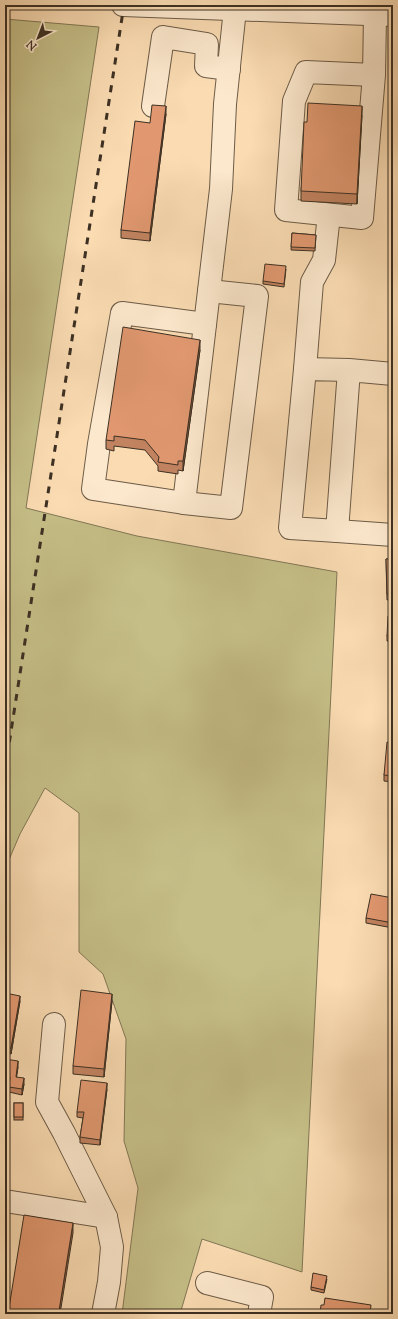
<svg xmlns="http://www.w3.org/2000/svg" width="398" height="1319" font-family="'Sorts Mill Goudy',serif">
	<rect width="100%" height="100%" fill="#fadbb2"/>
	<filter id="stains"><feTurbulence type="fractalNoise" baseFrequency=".005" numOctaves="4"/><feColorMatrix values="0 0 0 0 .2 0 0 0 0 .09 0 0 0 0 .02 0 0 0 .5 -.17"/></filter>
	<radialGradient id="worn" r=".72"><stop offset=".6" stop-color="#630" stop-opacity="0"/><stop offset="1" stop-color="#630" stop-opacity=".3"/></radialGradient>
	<polygon fill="#c5be87" stroke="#817755" points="5,19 99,27 26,508 137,536 337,572 302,1272 202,1239 180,1314 122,1314 138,1188 124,1141 126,1039 103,974 79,952 79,813 45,788 20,834 5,869"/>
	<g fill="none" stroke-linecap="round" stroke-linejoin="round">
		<defs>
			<g id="minor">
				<polyline points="123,5 393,15"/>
				<polyline points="374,75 306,72 294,101 286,210 362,218 374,75 375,15"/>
				<polyline points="153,106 163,37 207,44 206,66 229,69"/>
				<polyline points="205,324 122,313 99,444 93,489 184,503 231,508 257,296 209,291"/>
				<polyline points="305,369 312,282 324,260 329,215"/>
				<polyline points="349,370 337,531 290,528 305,369 349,370 393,374"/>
				<polyline points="184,503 221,189 225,104 235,9"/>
				<polyline points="337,531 393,535"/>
				<polyline points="54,1024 47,1102 64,1133 106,1217 112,1247 109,1282 103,1314"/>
				<polyline points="5,1201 106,1217"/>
				<polyline points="207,1283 262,1297 259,1314"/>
			</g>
		</defs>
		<use href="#minor" stroke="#6c5b47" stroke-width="24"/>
		<use href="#minor" stroke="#fce8cd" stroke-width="22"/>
		<polyline stroke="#3d3023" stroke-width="3" stroke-dasharray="7 7" stroke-linecap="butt" points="5,770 124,5"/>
	</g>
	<g fill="#c28360" stroke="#3d3023">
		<polygon points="166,114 150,241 121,238 121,230"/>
		<polygon points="362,115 357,204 301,201 301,191 307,122"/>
		<polygon points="292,233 316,235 315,251 291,250"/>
		<polygon points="286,269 284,287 263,284 263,281"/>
		<polygon points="200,350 183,471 178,470 178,474 158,471 158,466 145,450 114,446 114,451 106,449 106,440"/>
		<polygon points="386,559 393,559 393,599 387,600"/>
		<polygon points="393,616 393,642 387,641 387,636"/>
		<polygon points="393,743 393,782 384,781 384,775"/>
		<polygon points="393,898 393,928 366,923 366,918"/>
		<polygon points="5,993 20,1001 11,1054 5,1053"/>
		<polygon points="112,1001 104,1077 73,1074 73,1066"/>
		<polygon points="5,1059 18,1067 16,1077 24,1084 22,1095 9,1092 9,1083 5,1082"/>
		<polygon points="393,1069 393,1087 389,1087 389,1084"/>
		<polygon points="107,1089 100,1145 80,1143 80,1137 83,1118 77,1117 77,1112"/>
		<rect x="14" y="1103" width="9" height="17"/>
		<polygon points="393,1153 393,1177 390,1177 390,1171"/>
		<polygon points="327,1279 324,1293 311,1290 311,1287"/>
	</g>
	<g fill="#9e6a4e" stroke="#3d3023">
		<polygon points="166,106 166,114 150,241 150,233"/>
		<polygon points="362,106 362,115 357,204 357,194"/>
		<polygon points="200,340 200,350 183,471 183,461"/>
		<polygon points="112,994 112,1001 104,1077 104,1069"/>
		<polygon points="20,996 20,1001 11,1054 11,1048"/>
		<polygon points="18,1061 18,1067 16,1082 16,1077"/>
		<polygon points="24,1078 24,1084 22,1095 22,1089"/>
		<polygon points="107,1083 107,1089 100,1145 100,1140"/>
		<polygon points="73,1223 73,1233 60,1314 59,1311"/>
	</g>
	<g fill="#e19870" stroke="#3d3023">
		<polygon points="308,103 362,106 357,194 301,191 304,122 307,122"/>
		<polygon points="152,105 166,106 150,233 121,230 135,121 150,123"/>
		<polygon points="292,233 316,235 315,248 291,247"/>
		<polygon points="265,264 286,266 284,284 263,281"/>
		<polygon points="123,327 200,340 183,461 178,461 178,465 158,462 159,457 145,440 114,436 114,441 106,440"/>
		<polygon points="386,559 393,559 393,594 387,594"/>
		<polygon points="388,616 393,616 393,636 387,636"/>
		<polygon points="387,742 393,743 393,776 384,775"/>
		<polygon points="371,894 393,898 393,923 366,918"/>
		<polygon points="81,990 112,994 104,1069 73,1066"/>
		<polygon points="5,993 20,996 11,1048 5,1047"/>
		<polygon points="5,1059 18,1061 16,1077 24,1078 22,1089 9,1087 10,1077 5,1076"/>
		<polygon points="390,1068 393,1069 393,1084 389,1084"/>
		<polygon points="81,1080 107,1083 100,1140 80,1137 84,1112 77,1112"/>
		<rect x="14" y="1103" width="9" height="14"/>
		<polygon points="392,1152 393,1153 393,1171 390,1171"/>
		<polygon points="24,1215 73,1223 59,1311 72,1313 71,1314 8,1314"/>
		<polygon points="313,1273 327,1276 324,1290 311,1287"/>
		<polygon points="325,1298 371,1305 370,1314 320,1314 321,1305 324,1305"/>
	</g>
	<rect width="398" height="1319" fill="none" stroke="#fadbb2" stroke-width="20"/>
	<rect x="6" y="6" width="386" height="1307" fill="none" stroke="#3d3023" stroke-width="2"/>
	<rect x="10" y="10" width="378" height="1299" fill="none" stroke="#3d3023"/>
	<g transform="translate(38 38) rotate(222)" stroke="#fce8cd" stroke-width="3" paint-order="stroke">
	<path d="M0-3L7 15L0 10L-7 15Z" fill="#3d3023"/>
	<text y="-6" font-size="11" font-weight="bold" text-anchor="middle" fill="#3d3023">N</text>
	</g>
	<rect width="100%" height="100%" filter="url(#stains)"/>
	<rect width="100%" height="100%" fill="url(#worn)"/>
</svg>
